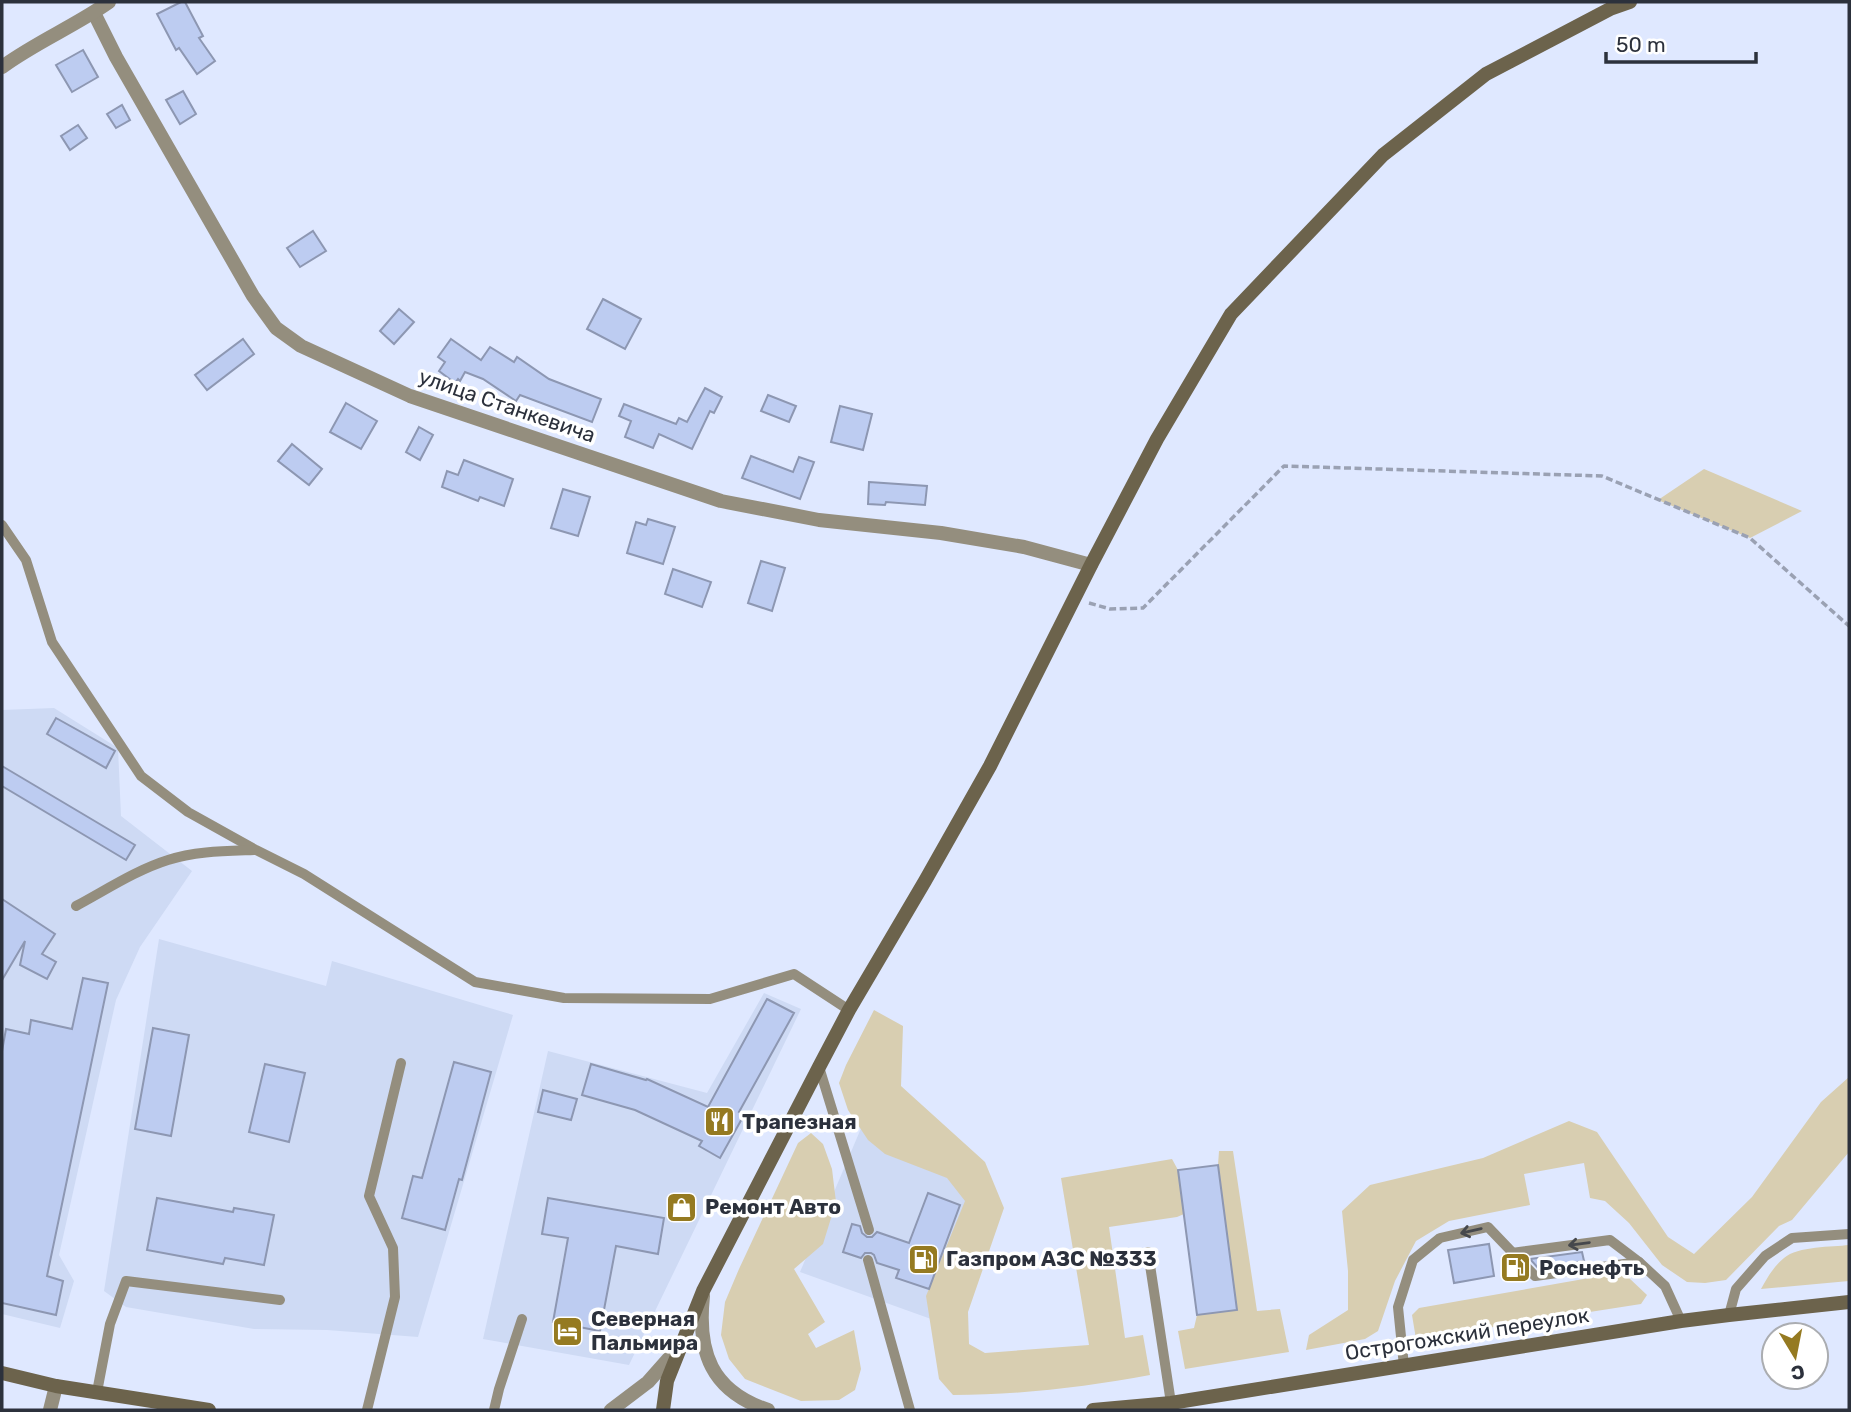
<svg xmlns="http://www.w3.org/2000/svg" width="1851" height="1412" font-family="Rubik,sans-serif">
	<rect width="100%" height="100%" fill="#dfe8ff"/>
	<g fill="#cedaf4">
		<polygon points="54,708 118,748 121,816 192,871 140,947 116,1000 59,1255 74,1281 60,1328 2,1314 2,710"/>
		<polygon points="159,939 326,986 332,961 513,1015 418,1337 327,1330 254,1329 126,1307 104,1291"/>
		<polygon points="764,993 801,1009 629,1365 483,1339 548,1051 707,1093"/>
		<polygon points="862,1126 985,1196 945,1324 800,1272"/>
	</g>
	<g fill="#d8ceb1">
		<polygon points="1704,469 1802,511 1750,538 1658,500"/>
		<path d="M874 1010 903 1026 901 1086 985 1162 1004 1208 968 1312 969 1344 985 1353 1089 1345 1061 1178 1172 1159 1178 1170 1184 1214 1177 1217 1109 1227 1125 1338 1143 1335 1150 1375C1086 1387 1019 1395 953 1395L939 1379 926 1296 965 1201 947 1178 885 1154 868 1140 848 1110 839 1083 846 1065Z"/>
		<polygon points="1849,1077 1849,1152 1792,1220 1779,1226 1726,1280 1705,1283 1687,1282 1662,1265 1629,1223 1605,1201 1590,1198 1584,1163 1524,1174 1530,1205 1449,1221 1416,1241 1395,1281 1378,1331 1365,1339 1306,1350 1309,1335 1348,1310 1348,1271 1342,1211 1370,1185 1483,1158 1569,1121 1597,1132 1668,1237 1694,1254 1752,1197 1821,1102"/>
		<polygon points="811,1133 823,1144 832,1169 836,1202 823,1244 794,1269 825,1322 808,1334 816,1348 854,1330 861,1369 855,1390 839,1400 801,1401 745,1379 729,1359 721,1335 725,1302 739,1269 798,1143"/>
		<polygon points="1219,1151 1233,1151 1257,1311 1280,1309 1289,1352 1185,1369 1178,1331 1194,1328 1197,1315 1237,1309 1218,1165"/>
		<path d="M1849 1245V1281L1761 1289C1767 1278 1774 1266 1784 1258 1798 1246 1832 1247 1849 1245Z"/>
		<polygon points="1612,1274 1628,1277 1647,1295 1641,1304 1416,1339 1412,1315 1419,1308"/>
	</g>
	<g fill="#bdccf1" stroke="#8d97b2" stroke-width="2">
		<polygon points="181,2 185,2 203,36 199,38 215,61 197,74 179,48 176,50 157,14"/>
		<polygon points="83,50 98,77 72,92 56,65"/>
		<polygon points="183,91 196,114 180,124 166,100"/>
		<polygon points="122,105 130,120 116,128 107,114"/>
		<polygon points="78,125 87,138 70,150 61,136"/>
		<polygon points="313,231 326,251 300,267 287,248"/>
		<polygon points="603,299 641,319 625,349 587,329"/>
		<polygon points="399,309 414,322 394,344 380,331"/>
		<polygon points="243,339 254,354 207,390 195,375"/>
		<polygon points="451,339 481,360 490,347 514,362 517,357 549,379 601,399 592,422 520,395 516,401 483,379 465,372 460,381 458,379 455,383 439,371 445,362 438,357"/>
		<polygon points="705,388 722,397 714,413 710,411 692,449 659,434 653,448 625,437 631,421 619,416 624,404 676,424 679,418 687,422"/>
		<polygon points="768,395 796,406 789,422 761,411"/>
		<polygon points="346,403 377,421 361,449 330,432"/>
		<polygon points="840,406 872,414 863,450 831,442"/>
		<polygon points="419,427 433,435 420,460 406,452"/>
		<polygon points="292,444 322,469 309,485 278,461"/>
		<polygon points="751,456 793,472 799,457 814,462 800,499 742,478"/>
		<polygon points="464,460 513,479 504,506 480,497 478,501 442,487 447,471 458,475"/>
		<polygon points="869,482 927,486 925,505 886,502 885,505 868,504"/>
		<polygon points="563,489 590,497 578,536 551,528"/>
		<polygon points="648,519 675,527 663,564 627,553 636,522 646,525"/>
		<polygon points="761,561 785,568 772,611 748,603"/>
		<polygon points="673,569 711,582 702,607 665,594"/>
		<polygon points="56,718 115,751 106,768 47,734"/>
		<polygon points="2,766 135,845 126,860 2,786"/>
		<polygon points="2,899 55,934 42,954 56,962 47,979 20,965 25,941 2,980"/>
		<polygon points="83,978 108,983 47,1276 63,1281 56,1315 2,1303 2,1051 6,1029 29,1034 31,1020 72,1029"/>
		<polygon points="767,999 794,1013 739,1112 744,1115 720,1158 699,1146 702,1141 635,1110 582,1095 591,1064 646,1080 647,1079 708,1107"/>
		<polygon points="153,1028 189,1035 171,1136 135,1129"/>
		<polygon points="454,1062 491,1072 462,1180 459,1179 445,1230 402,1218 413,1176 422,1178"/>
		<polygon points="265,1064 305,1073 289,1142 249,1132"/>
		<polygon points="543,1090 577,1099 571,1120 538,1112"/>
		<polygon points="1218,1165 1237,1310 1197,1315 1178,1170"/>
		<polygon points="928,1193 960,1205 929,1289 896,1278 899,1270 877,1263 874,1255 871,1253 865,1253 861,1258 843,1252 852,1224 860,1226 862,1233 867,1237 872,1237 877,1232 909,1243"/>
		<polygon points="157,1198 233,1212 234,1208 274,1215 264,1265 225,1258 223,1264 147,1250"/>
		<polygon points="548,1198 664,1218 658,1254 616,1246 600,1331 553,1322 568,1238 542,1234"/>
		<polygon points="1489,1244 1494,1276 1454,1283 1448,1250"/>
		<polygon points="1582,1252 1584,1261 1538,1268 1530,1259"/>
	</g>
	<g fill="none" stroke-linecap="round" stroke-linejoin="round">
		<polyline stroke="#9aa1b3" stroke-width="3.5" stroke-dasharray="7 3.5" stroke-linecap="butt" points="1089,603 1110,609 1143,608 1284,466 1602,476 1750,538 1849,626"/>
		<g stroke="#948e7e" stroke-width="10">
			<polyline points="2,525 26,560 52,642 141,776 188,812 256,850 304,874 475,982 564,998 710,999 794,974 849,1010"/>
			<path d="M76 906C106 890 136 870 168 860 195 851 226 851 254 850"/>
			<polyline points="819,1067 869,1230"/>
			<polyline points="1148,1252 1171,1403"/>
			<polyline points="1512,1253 1610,1240 1639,1262 1665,1286 1681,1321"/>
			<polyline points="868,1260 910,1410"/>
			<polyline points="1729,1315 1736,1289 1765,1256 1792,1238 1849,1234"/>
			<polyline points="1404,1366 1398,1307 1413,1260 1440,1238 1488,1227 1535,1276 1639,1262"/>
			<polyline points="97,1392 110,1324 126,1281 280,1300"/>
			<polyline points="367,1410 395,1297 393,1248 369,1196 401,1063"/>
			<polyline points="494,1410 499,1389 522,1319"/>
		</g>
		<g stroke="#948e7e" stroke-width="14">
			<polyline points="94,13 116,57 253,296 276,328 301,346 410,396 721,501 819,520 941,533 1024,547 1091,565"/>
			<path d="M2 67C36 42 75 26 109 2"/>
			<path d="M703 1296C697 1352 711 1391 768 1410"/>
			<polyline points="50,1410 56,1386"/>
			<polyline points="611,1410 648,1382 679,1347"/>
		</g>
		<g stroke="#6c634c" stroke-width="14">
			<polyline points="2,1373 56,1386 209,1410"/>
			<polyline points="663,1410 667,1381 703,1291 819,1067 849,1010 925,881 990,766 1091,565 1157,439 1231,314 1383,155 1486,74 1610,9 1630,2"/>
			<polyline points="1093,1410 1171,1403 1681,1321 1729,1315 1849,1302"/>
		</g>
	</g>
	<defs><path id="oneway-shaft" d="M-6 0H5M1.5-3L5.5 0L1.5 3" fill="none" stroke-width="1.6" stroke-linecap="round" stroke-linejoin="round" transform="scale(1.75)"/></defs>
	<g stroke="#46484c">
		<use href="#oneway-shaft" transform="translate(1471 1231) rotate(167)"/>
		<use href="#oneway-shaft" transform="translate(1579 1244) rotate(172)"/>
	</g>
	<defs>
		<symbol id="restaurant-square" viewBox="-11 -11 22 22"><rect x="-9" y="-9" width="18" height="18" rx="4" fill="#957a21" stroke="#fff"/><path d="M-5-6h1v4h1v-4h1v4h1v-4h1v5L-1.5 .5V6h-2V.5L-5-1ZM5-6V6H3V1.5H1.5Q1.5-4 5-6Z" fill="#fff"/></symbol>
		<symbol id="shop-square" viewBox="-11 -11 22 22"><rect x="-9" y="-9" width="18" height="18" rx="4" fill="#957a21" stroke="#fff"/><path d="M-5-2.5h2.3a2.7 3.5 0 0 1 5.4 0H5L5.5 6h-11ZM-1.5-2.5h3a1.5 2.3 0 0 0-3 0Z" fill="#fff"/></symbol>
		<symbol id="fuel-square" viewBox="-11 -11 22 22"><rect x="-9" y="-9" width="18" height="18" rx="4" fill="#957a21" stroke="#fff"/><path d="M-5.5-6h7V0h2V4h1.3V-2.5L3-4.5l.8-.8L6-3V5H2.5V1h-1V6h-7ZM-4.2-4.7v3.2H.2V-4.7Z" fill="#fff"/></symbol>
		<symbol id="hotel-square" viewBox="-11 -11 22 22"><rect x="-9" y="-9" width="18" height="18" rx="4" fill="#957a21" stroke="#fff"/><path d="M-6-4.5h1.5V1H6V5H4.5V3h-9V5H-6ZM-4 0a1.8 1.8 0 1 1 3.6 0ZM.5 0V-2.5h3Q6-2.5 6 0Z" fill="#fff"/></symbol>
	</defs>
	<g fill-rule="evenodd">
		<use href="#restaurant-square" x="702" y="1104" width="35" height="35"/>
		<use href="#shop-square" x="664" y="1190" width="35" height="35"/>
		<use href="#fuel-square" x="906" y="1242" width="35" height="35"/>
		<use href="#fuel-square" x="1498" y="1250" width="35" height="35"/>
		<use href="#hotel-square" x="550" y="1314" width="35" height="35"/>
	</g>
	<g text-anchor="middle" stroke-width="7" stroke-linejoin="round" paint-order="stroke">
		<g font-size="21" fill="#2c313c" stroke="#fff">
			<text transform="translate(507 406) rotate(19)" y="7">улица Станкевича</text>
			<text transform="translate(1467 1334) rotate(-9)" y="7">Острогожский переулок</text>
		</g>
		<g font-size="21" font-weight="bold" fill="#2c313c" stroke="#fff" text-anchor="start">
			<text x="742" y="1129">Трапезная</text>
			<text x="705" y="1214">Ремонт Авто</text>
			<text x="946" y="1266">Газпром АЗС №333</text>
			<text x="1539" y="1275">Роснефть</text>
			<text x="591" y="1326">Северная<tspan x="591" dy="24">Пальмира</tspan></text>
		</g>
	</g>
	<rect width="1851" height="1412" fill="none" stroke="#2c313c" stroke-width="7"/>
	<g transform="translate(1795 1356) rotate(170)"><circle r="33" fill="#ffffff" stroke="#abadb1" stroke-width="2"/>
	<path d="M0-5L12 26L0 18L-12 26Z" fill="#957a21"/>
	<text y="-10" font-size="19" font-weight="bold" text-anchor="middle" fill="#2c313c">С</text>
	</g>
	<path d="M1606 52v10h150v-10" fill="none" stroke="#2c313c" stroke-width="3.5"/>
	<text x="1616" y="52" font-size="21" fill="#2c313c" stroke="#ffffff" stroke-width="5" paint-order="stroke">50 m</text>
</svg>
